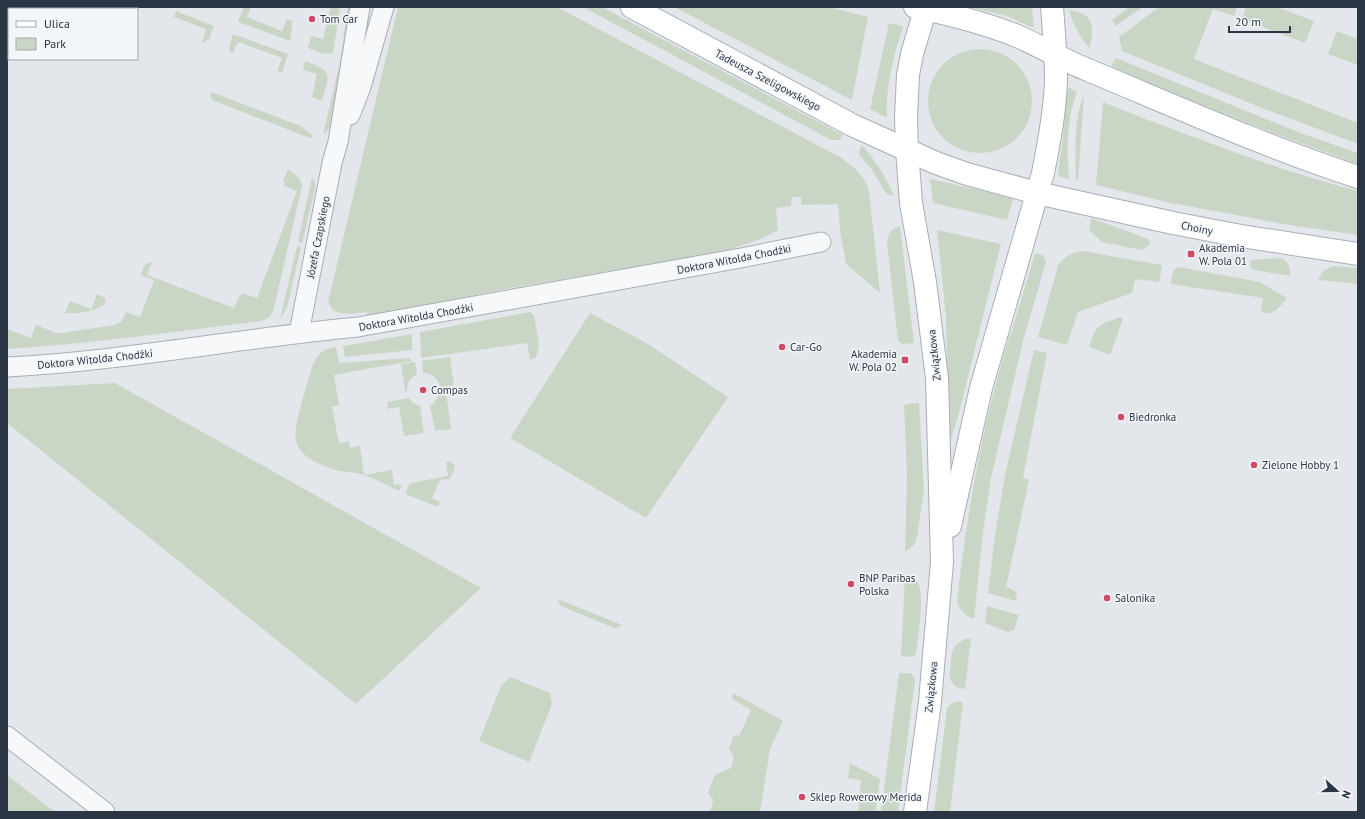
<svg xmlns="http://www.w3.org/2000/svg" width="1365" height="819" font-family="'PT Sans',sans-serif">
	<rect width="100%" height="100%" fill="#e3e7ec"/>
	<g fill="#cad6c5">
		<polygon points="245,7 251,7 247,17 282,31 287,19 293,21 290,41 238,22 243,9"/>
		<polygon points="331,7 340,7 333,53 324,54 308,48 311,36 323,39"/>
		<polygon points="348,7 354,7 338,94 329,129 323,135 340,62"/>
		<path d="M398 7H557L840 157C853 166 864 175 869 190L880 293 846 264 840 231 838 204 801 205V197H792L791 206 776 208 778 230 761 239 722 252 510 288 367 317V312C357 313 342 316 333 310 331 308 329 304 328 302Z"/>
		<polygon points="583,7 602,7 843,135 840,140 831,140"/>
		<polygon points="674,7 829,7 868,17 852,100"/>
		<polygon points="968,7 1032,7 1034,27 1031,27 1007,16"/>
		<polygon points="1129,7 1143,7 1116,26 1112,20"/>
		<polygon points="1159,7 1237,7 1234,16 1213,9 1194,59 1358,123 1358,144 1262,108 1122,51 1119,37"/>
		<polygon points="1246,7 1277,7 1314,21 1305,43 1242,19"/>
		<path d="M1069 10C1094 13 1096 28 1089 48 1079 36 1073 24 1069 10Z"/>
		<polygon points="176,11 214,26 209,39 203,43 202,42 206,29 174,17"/>
		<path d="M889 23 902 26 903 28C894 52 885 91 887 116L885 117 870 109Z"/>
		<polygon points="1337,31 1358,39 1358,65 1328,54"/>
		<polygon points="233,34 288,54 282,72 277,71 282,58 238,42 232,54 229,48"/>
		<circle cx="980" cy="101" r="52"/>
		<polygon points="1116,58 1303,134 1358,153 1358,164 1267,131 1127,74 1111,66"/>
		<path d="M305 61C334 72 329 74 322 101L312 97 317 74 303 70Z"/>
		<path d="M1070 88 1077 92C1066 120 1067 150 1069 179L1059 176 1058 172 1063 138 1067 90Z"/>
		<polygon points="211,92 301,126 312,135 313,138 307,137 212,100 210,95"/>
		<path d="M1084 95 1078 181 1076 180C1076 152 1073 121 1084 95Z"/>
		<path d="M1103 102C1132 114 1161 125 1191 136 1246 157 1301 176 1358 191V235L1289 225 1171 203 1096 185Z"/>
		<path d="M862 145C876 161 886 177 894 196L887 194 884 190 872 170 860 156 859 152Z"/>
		<path d="M288 169 299 178 302 186 274 308C272 315 269 318 262 321 178 331 92 344 7 349V329L31 338 36 325 56 333H62L114 325 121 322 126 312 140 317 154 280 141 275C143 269 144 262 152 262L147 275 234 308 240 295H242L243 293 257 298 297 191 284 186 285 183 283 182Z"/>
		<polygon points="312,177 315,182 315,189 302,243 298,242"/>
		<polygon points="930,179 931,179 1013,198 1007,220 933,203"/>
		<polygon points="1091,218 1148,239 1150,244 1142,250 1102,242 1089,230"/>
		<path d="M900 226 914 343 902 344 898 341 887 243C888 233 891 229 900 226Z"/>
		<polygon points="937,230 1001,244 959,413 949,445 946,317"/>
		<polygon points="297,246 301,247 287,308 280,319"/>
		<path d="M1083 251 1161 265 1162 267 1159 282 1135 279 1132 293 1078 312 1067 345 1038 337 1058 266C1065 256 1070 253 1083 251Z"/>
		<path d="M1035 253 1043 255 1046 262 1023 341 991 478 983 533 974 619C965 616 960 610 957 602 967 511 983 421 1010 334H1011Z"/>
		<path d="M1281 258C1289 262 1290 267 1290 276L1254 270 1250 267 1251 260Z"/>
		<polygon points="1333,266 1358,268 1358,284 1318,280 1323,271"/>
		<path d="M1178 267 1260 282 1283 296 1287 297C1282 306 1272 317 1261 312L1263 298 1171 284C1172 278 1171 270 1178 267Z"/>
		<path d="M97 294 105 298 106 302C99 312 76 314 65 313L70 301 91 309Z"/>
		<polygon points="530,312 534,315 539,344 537,355 535,358 530,360 527,343 421,358 420,332"/>
		<polygon points="590,313 648,344 728,397 646,518 510,438"/>
		<path d="M1120 317 1123 319 1110 355 1089 347C1097 323 1097 326 1120 317Z"/>
		<polygon points="412,334 412,350 345,357 343,346"/>
		<path d="M336 347 339 363 409 358 412 361 334 375 339 405 332 407 339 443 349 441 350 448 360 446 364 475 392 470 394 485 402 484 399 491C386 485 371 476 357 473 351 472 345 472 339 471 323 466 301 459 296 441 293 429 304 394 308 381 313 364 316 349 336 347Z"/>
		<path d="M1034 350 1047 353 1023 478 1029 480 1006 587C1014 590 1019 591 1016 601L988 593 995 535 1005 475Z"/>
		<path d="M450 357 454 385 440 387C438 378 432 373 423 373L422 361Z"/>
		<path d="M415 362 417 374C410 378 407 383 407 391H405L401 364Z"/>
		<polygon points="115,383 481,588 356,704 7,423 7,389"/>
		<polygon points="446,392 451,429 435,431 430,405 434,403 440,393"/>
		<polygon points="409,398 413,403 420,406 424,433 404,436 399,407 388,409 387,402"/>
		<polygon points="919,403 924,489 917,538 914,545 905,552 907,474 904,406 906,404"/>
		<polygon points="448,461 454,464 455,467 450,479 440,480 432,498 440,502 438,507 405,494 410,483 448,476 446,462"/>
		<path d="M905 576C910 577 915 578 918 583 925 596 918 638 916 653L912 657 901 656Z"/>
		<polygon points="558,599 622,625 617,628 614,628 561,606 558,601"/>
		<polygon points="987,606 1019,615 1014,630 1008,632 987,624 985,622"/>
		<path d="M964 639H971L965 689C948 687 949 677 951 663 951 658 952 652 954 647Z"/>
		<polygon points="899,673 911,673 915,680 898,812 881,812"/>
		<polygon points="510,677 550,693 552,704 529,762 479,741 501,686"/>
		<polygon points="733,693 783,721 770,749 760,812 706,812 711,809 713,800 708,793 715,775 731,768 734,758 729,748 734,735 739,736 751,710 732,699"/>
		<polygon points="959,701 963,703 950,812 934,812 947,708 952,703"/>
		<polygon points="850,763 880,779 876,812 858,812 861,780 848,778"/>
		<polygon points="7,775 55,812 7,812"/>
	</g>
	<g fill="none" stroke-linecap="round" stroke-linejoin="round">
		<defs>
			<g id="street">
				<polyline points="350,115 361,87 384,7"/>
				<polyline points="299,333 332,163 338,142 360,7"/>
				<path d="M7 367C124 361 241 338 358 327L741 258 821 242"/>
				<polyline points="7,736 105,812"/>
			</g>
			<g id="secondary">
				<polyline points="632,7 852,125 936,163 967,174 1037,193 1173,223 1241,236 1358,254"/>
				<path d="M915 7C949 14 985 23 1017 36 1041 46 1064 61 1088 70 1177 107 1266 147 1358 177"/>
				<path d="M950 526 981 388 1043 173C1049 143 1055 112 1056 81 1056 56 1054 32 1052 7"/>
				<polyline points="915,812 930,702 942,562 937,378 925,282 911,203 907,150 906,117 908,75 912,54 926,7"/>
			</g>
		</defs>
		<use href="#street" stroke="#a8aeb6" stroke-width="21"/>
		<use href="#secondary" stroke="#a8aeb6" stroke-width="24"/>
		<use href="#street" stroke="#f6f8fa" stroke-width="19"/>
		<use href="#secondary" stroke="#fff" stroke-width="22"/>
	</g>
	<g fill="#d04964" stroke="#f3f6f9" stroke-width="1.5">
		<circle cx="312" cy="19" r="4"/>
		<rect x="1187" y="250" width="8" height="8" rx="2"/>
		<circle cx="782" cy="347" r="4"/>
		<rect x="901" y="356" width="8" height="8" rx="2"/>
		<circle cx="423" cy="390" r="4"/>
		<circle cx="1121" cy="417" r="4"/>
		<circle cx="1254" cy="465" r="4"/>
		<circle cx="851" cy="584" r="4"/>
		<circle cx="1107" cy="598" r="4"/>
		<circle cx="802" cy="797" r="4"/>
	</g>
	<g text-anchor="middle" stroke-width="3" stroke-linejoin="round" paint-order="stroke">
		<g font-size="11" fill="#2b3544" stroke="#f3f6f9" text-anchor="start">
			<text x="320" y="23">Tom Car</text>
			<text x="1199" y="252">Akademia<tspan x="1199" dy="13">W. Pola 01</tspan></text>
			<text x="790" y="351">Car-Go</text>
			<text x="897" y="358" text-anchor="end">Akademia<tspan x="897" dy="13">W. Pola 02</tspan></text>
			<text x="431" y="394">Compas</text>
			<text x="1129" y="421">Biedronka</text>
			<text x="1262" y="469">Zielone Hobby 1</text>
			<text x="859" y="582">BNP Paribas<tspan x="859" dy="13">Polska</tspan></text>
			<text x="1115" y="602">Salonika</text>
			<text x="810" y="801">Sklep Rowerowy Merida</text>
		</g>
		<g font-size="11" fill="#2b3544" stroke="#f3f6f9">
			<text transform="translate(768 80) rotate(28)" y="4">Tadeusza Szeligowskiego</text>
			<text transform="translate(1197 228) rotate(11)" y="4">Choiny</text>
			<text transform="translate(318 237) rotate(-79)" y="4">Józefa Czapskiego</text>
			<text transform="translate(734 259) rotate(-11)" y="4">Doktora Witolda Chodźki</text>
			<text transform="translate(416 317) rotate(-10)" y="4">Doktora Witolda Chodźki</text>
			<text transform="translate(934 355) rotate(-96)" y="4">Związkowa</text>
			<text transform="translate(95 359) rotate(-6)" y="4">Doktora Witolda Chodźki</text>
			<text transform="translate(931 687) rotate(-84)" y="4">Związkowa</text>
		</g>
	</g>
	<rect width="1365" height="819" fill="none" stroke="#2b3544" stroke-width="16"/>
	<rect x="8" y="8" width="130" height="52" fill="#f3f6f9" stroke="#a3a9b1"/>
	<rect x="16" y="21" width="20" height="6" fill="#ffffff" stroke="#a3a9b1"/>
	<text x="44" y="28" font-size="12" fill="#2b3544">Ulica</text>
	<rect x="16" y="38" width="20" height="12" fill="#cad6c5" stroke="#a3a9b1"/>
	<text x="44" y="48" font-size="12" fill="#2b3544">Park</text>
	<g transform="translate(1337 791) rotate(111)" stroke="#f3f6f9" stroke-width="3" paint-order="stroke">
	<path d="M0-3L7 15L0 10L-7 15Z" fill="#2b3544"/>
	<text y="-6" font-size="11" font-weight="bold" text-anchor="middle" fill="#2b3544">N</text>
	</g>
	<path d="M1229 26v6h61v-6" fill="none" stroke="#2b3544" stroke-width="2"/>
	<text x="1235" y="26" font-size="12" fill="#2b3544" stroke="#f3f6f9" stroke-width="3" paint-order="stroke">20 m</text>
</svg>
